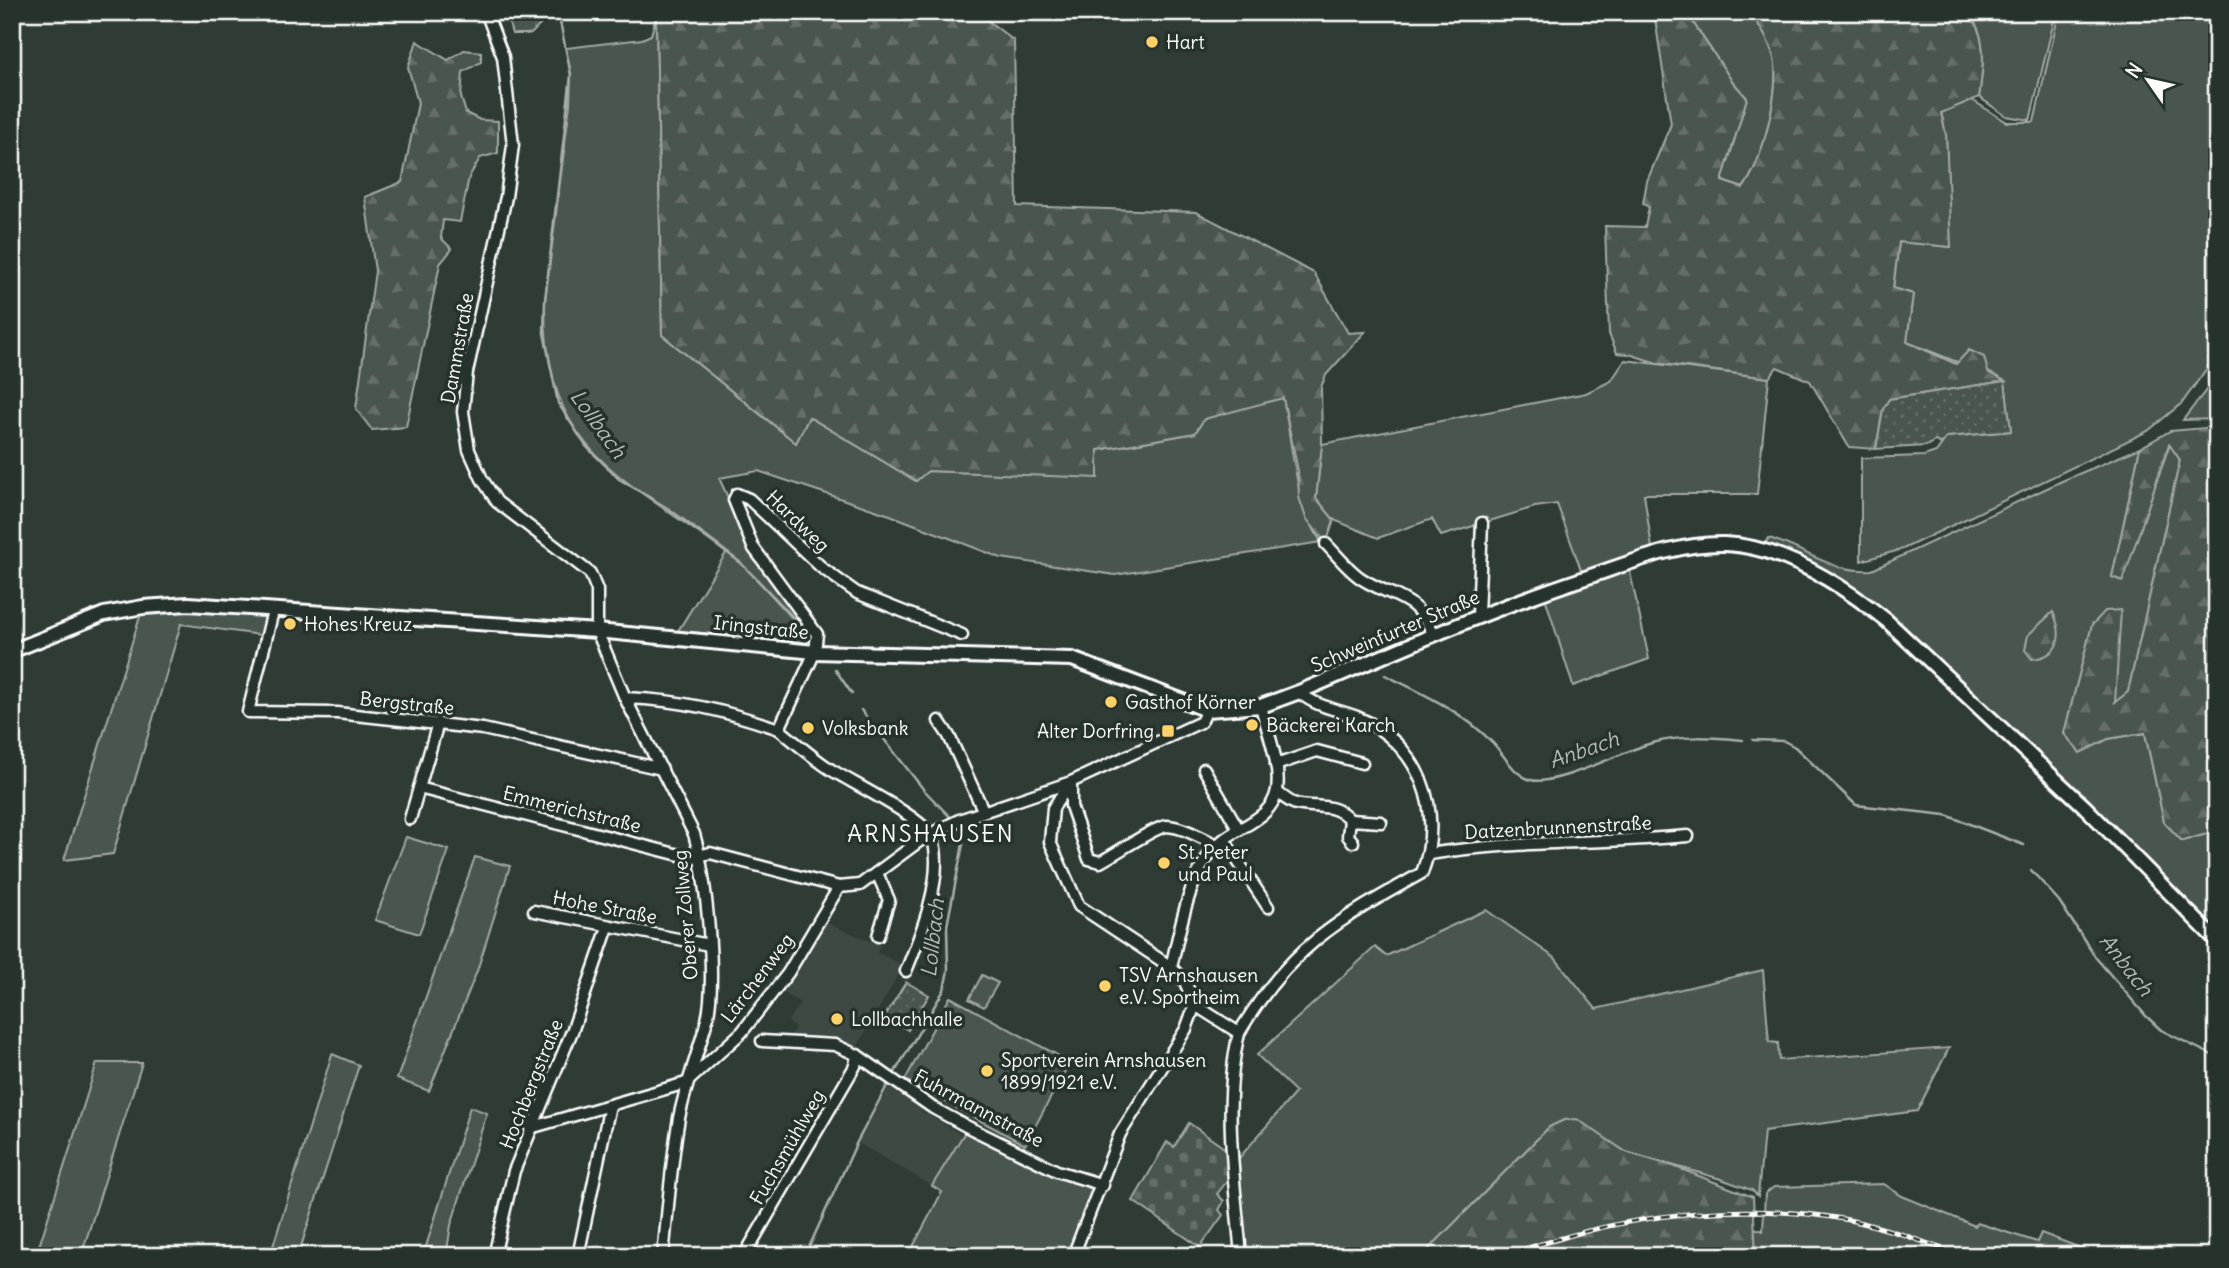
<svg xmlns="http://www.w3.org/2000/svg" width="2229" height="1268" font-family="Delius,sans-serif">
	<defs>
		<pattern id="forest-firs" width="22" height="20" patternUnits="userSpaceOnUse" patternTransform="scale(1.75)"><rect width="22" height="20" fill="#4a544f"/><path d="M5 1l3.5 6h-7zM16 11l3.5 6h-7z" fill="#656e69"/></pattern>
		<pattern id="wetland-marsh" width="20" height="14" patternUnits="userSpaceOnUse" patternTransform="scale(1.75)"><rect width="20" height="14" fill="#4a544f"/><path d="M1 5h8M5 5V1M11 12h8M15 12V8" fill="none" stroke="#656e69"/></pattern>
		<pattern id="cemetery-stones" width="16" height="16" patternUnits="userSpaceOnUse" patternTransform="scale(1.75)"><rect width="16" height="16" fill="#4a544f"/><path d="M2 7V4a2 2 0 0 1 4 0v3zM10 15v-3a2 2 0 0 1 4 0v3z" fill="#656e69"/></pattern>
		<pattern id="park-dots" width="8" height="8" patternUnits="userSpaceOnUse" patternTransform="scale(1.75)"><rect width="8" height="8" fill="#4a544f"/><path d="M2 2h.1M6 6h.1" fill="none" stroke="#656e69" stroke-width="1.8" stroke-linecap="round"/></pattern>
	</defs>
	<rect width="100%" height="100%" fill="#2f3b35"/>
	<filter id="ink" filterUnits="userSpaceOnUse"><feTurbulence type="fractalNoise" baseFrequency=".0143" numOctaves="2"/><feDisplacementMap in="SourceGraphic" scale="14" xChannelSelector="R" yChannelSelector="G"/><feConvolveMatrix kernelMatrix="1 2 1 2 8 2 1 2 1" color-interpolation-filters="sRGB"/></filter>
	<g filter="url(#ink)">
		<g fill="#3c4842">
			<polygon points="825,922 880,945 877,953 904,965 857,1047 841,1041 788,1038 795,1028 788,1021 800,1003 781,991"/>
			<polygon points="888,1087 923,1108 921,1111 963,1135 932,1186 858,1143"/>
		</g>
		<g fill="#4a544f" stroke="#a4aaa7" stroke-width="2">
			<path d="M1686 12H1748C1760 23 1773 48 1775 64 1778 96 1762 164 1743 188L1722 181 1747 98 1732 81Z"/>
			<path d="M1967 12H2056L2030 120 2006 116 1979 97C1983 68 1989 36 1967 12Z"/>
			<polygon points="2059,12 2217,12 2217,354 2182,403 2148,431 1903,549 1861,561 1861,458 1924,456 1936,452 1947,437 2011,431 2005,381 1907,342 1913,294 1893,288 1899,242 1950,247 1946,135 1941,112 1972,100 2007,122 2034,122"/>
			<path d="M656 17 662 335 796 443 809 417 916 481 927 471 1097 477 1098 450 1195 433 1204 419 1283 397C1293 448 1294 499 1321 542L1115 575 1001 558 890 515 758 471 719 478 751 548 813 638 755 577 812 640 806 642 678 631 726 553C620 472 543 454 545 300L570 104 571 75 566 48 642 39 651 35Z"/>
			<polygon points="1625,360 1769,378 1757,494 1644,494 1653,555 1628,563 1649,659 1573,686 1543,591 1584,578 1557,504 1535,507 1441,536 1432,519 1378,538 1334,520 1316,498 1322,444 1586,393 1611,381"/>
			<polygon points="2217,376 2217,419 2183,420"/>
			<path d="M2170 443 2180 460 2128 692 2115 703 2092 625 2064 734 2081 752 2108 739 2145 733 2164 822 2182 841 2217 831V929L1902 625 1855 590 1764 544 1769 538C1806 549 1831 573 1872 570L2062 481 2140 448 2112 577 2122 581Z"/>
			<polygon points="143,607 273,611 267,636 181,624 113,854 64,860"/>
			<polygon points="406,837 449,850 419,934 375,920"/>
			<polygon points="475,857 510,866 477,971 429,1091 397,1079"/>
			<polygon points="1486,910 1555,958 1596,1009 1763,970 1769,1042 1778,1043 1779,1060 1949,1048 1917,1111 1764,1131 1758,1196 1752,1190 1721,1179 1626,1152 1564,1120 1549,1127 1422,1256 1241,1256 1233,1165 1296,1092 1257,1055 1375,947 1386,956"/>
			<polygon points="982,975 998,983 984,1007 969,999"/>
			<polygon points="950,997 1070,1062 1025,1145 905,1080"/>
			<polygon points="332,1054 359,1065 298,1256 270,1256"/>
			<polygon points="97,1063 142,1063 81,1256 36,1256"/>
			<polygon points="470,1107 487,1113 451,1225 446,1256 423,1256"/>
			<polygon points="968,1127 1103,1185 1073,1256 908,1256 942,1192 932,1186"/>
			<polygon points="1884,1184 1902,1196 1975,1226 1977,1223 2037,1242 2041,1233 2102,1256 2032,1256 2001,1249 2003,1256 1756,1256 1754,1228 1763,1231 1765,1194 1774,1187"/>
		</g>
		<g fill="url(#forest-firs)" stroke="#a4aaa7" stroke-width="2">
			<polygon points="784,12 977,12 1014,41 1017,206 1196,212 1314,273 1348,333 1365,332 1326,375 1321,387 1322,444 1316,498 1334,520 1326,544 1306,518 1299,497 1298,471 1283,398 1204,419 1195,433 1098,450 1098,478 928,471 916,481 809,417 796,443 662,335 656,17"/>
			<path d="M1654 12H1686L1732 81 1747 98 1722 181 1743 188C1762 164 1778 96 1775 64 1773 48 1760 23 1748 12H1967C1989 35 1983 68 1979 97L1941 113 1946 135 1951 247 1899 242 1893 288 1913 294 1907 342 1956 364 1969 350 1984 357 1988 372 2005 381 1890 399 1883 409 1876 449 1849 447 1810 381 1777 367 1769 378 1657 363 1629 354 1617 353 1609 334 1605 226 1645 227 1649 207 1643 204 1647 181 1671 124Z"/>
			<polygon points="417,41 448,60 464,50 481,52 481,62 463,72 461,97 466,113 480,120 498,121 498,153 480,158 469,177 460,222 443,220 441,238 452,249 440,264 406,427 372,430 356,409 375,271 365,197 402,182 418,103 408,67"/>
			<polygon points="2217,427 2217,831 2182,841 2164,822 2145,733 2108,739 2080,753 2064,733 2092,625 2105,611 2121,610 2115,702 2128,692 2180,460 2169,444 2123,581 2112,577 2140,448 2170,431"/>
			<path d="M2053 612C2064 636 2060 656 2032 659L2025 650 2028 635Z"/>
			<polygon points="1577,1119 1626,1152 1673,1166 1753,1197 1756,1256 1422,1256 1549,1127 1564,1120"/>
		</g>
		<polygon fill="url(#wetland-marsh)" stroke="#a4aaa7" stroke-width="2" points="506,12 540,12 542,23 531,34 512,34"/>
		<polygon fill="url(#cemetery-stones)" stroke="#a4aaa7" stroke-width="2" points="1189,1123 1227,1150 1228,1180 1217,1194 1224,1201 1219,1210 1223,1215 1200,1247 1133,1201 1167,1142 1174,1147"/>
		<g fill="url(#park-dots)" stroke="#a4aaa7" stroke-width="2">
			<polygon points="2005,381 2011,431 1947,437 1941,444 1935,441 1926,446 1876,449 1883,409 1889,399"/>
			<polygon points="906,982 929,995 908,1030 885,1016"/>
		</g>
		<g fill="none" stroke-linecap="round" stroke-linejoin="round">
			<g stroke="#a9afac" stroke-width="2.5">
				<polyline points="558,12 571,75 545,300 544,333 558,403 586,446 619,479 669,509 741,563 813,638"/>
				<polyline points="835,669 852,694"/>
				<path d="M1385 675C1424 694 1462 711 1493 743 1504 755 1514 775 1531 780 1555 787 1625 750 1652 743 1682 735 1713 737 1743 740"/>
				<polyline points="861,710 924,790 953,820"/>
				<polyline points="1753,740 1784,741 1795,747 1856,805 1946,815 2024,845"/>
				<polyline points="2031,870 2059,901 2096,958 2146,1016 2161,1030 2216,1057"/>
				<polyline points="892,1077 944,990 948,970 947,926 963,844 962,831 957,825"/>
				<polyline points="805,1256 857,1142 889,1082"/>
			</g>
			<defs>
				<g id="minor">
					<path d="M486 12 503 57 513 145 506 197 467 372 463 412 469 450 482 479 497 502 590 573 597 590V631L625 698 694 834C706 875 717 979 707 1020 698 1053 686 1084 679 1118 671 1163 668 1210 663 1256"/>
					<path d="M1326 544C1337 555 1349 571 1362 579 1396 600 1414 593 1434 635"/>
					<polyline points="273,611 248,712 337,713 483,729 662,769"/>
					<polyline points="1478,615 1482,523"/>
					<path d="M625 698C682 700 726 711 779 729"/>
					<path d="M1207 710 1201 722 1071 782 1053 808 1050 842 1079 906 1171 967 1185 982 1195 1005 1239 1033C1289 947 1338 920 1422 873 1445 812 1420 743 1357 717 1336 709 1316 707 1299 692"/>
					<polyline points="939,721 949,736 983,810"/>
					<polyline points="1276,765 1317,751 1362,763"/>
					<polyline points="1204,769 1239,830"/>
					<path d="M419 788 691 858 710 853 839 887 860 885 925 837 959 820 1071 782V806L1089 859 1100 862C1114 855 1156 826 1167 826 1184 827 1203 839 1219 846"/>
					<path d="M1277 792C1282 796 1290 803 1296 804 1317 809 1335 802 1350 820L1381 822"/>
					<polyline points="410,819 438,723"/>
					<polyline points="1350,820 1348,836 1353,842"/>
					<polyline points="1224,840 1268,907"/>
					<path d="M1429 854C1515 840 1602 844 1688 836"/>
					<polyline points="877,873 889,900 878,936"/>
					<polyline points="534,911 709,945"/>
					<path d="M1171 967C1181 927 1189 868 1223 840 1242 825 1272 818 1277 790 1281 764 1267 731 1261 706"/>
					<path d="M906 971C920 937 946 873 932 837 924 818 850 782 830 769 812 757 796 743 779 729L815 652 817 634 753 547 734 500 737 494 749 499 822 568 857 593 962 635"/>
					<path d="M1239 1033C1222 1104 1235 1184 1241 1256"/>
					<polyline points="762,1041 835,1045 857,1055 933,1108 968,1127 1057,1171 1103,1185"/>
					<polyline points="530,1128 686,1083 742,1032 788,973 839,887"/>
					<polyline points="494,1256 514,1171 573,1029 608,927"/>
					<polyline points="578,1256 610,1105"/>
					<polyline points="744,1256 855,1066 857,1055"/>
					<polyline points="1073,1256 1120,1134 1186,1029 1195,1005"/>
				</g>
				<path id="major" d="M12 651 104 614 143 607 188 604 597 631 815 652 1072 659 1207 710 1261 706 1299 692C1394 652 1487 610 1585 578 1630 563 1676 543 1724 544 1783 546 1842 585 1886 620L2084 806 2217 941"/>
			</defs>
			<use href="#minor" stroke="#fff" stroke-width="15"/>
			<use href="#major" stroke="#fff" stroke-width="18"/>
			<use href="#minor" stroke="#26332d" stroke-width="10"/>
			<use href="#major" stroke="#26332d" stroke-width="12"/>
			<defs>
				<path id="rail" d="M1507 1256C1521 1249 1537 1245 1552 1241 1645 1212 1747 1203 1843 1219 1884 1226 1922 1241 1960 1256"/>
			</defs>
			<use href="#rail" stroke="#fff" stroke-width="5"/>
			<use href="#rail" stroke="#26332d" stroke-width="2.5" stroke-dasharray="8" stroke-linecap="butt"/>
		</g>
	</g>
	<g fill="#ffd166" stroke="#26332d" stroke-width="2.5">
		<circle cx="1152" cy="42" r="7"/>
		<circle cx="290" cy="624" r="7"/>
		<circle cx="1111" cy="702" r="7"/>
		<circle cx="1252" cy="725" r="7"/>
		<circle cx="808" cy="728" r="7"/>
		<rect x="1161" y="724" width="14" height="14" rx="3.5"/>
		<circle cx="1164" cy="863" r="7"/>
		<circle cx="1105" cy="986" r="7"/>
		<circle cx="837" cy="1019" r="7"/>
		<circle cx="987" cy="1071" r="7"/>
	</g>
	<g text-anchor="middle" stroke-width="7" stroke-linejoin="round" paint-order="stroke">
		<g font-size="19" fill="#fff" stroke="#26332d" text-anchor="start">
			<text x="1166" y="49">Hart</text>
			<text x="304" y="631">Hohes Kreuz</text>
			<text x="1125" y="709">Gasthof Körner</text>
			<text x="1266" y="732">Bäckerei Karch</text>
			<text x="822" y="735">Volksbank</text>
			<text x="1154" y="738" text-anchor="end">Alter Dorfring</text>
			<text x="1178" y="859">St. Peter<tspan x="1178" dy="22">und Paul</tspan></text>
			<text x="1119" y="982">TSV Arnshausen<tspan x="1119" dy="22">e.V. Sportheim</tspan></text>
			<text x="851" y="1026">Lollbachhalle</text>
			<text x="1001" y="1067">Sportverein Arnshausen<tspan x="1001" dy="22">1899/1921 e.V.</tspan></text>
		</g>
		<g font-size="19" fill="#fff" stroke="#26332d">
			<text transform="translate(457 348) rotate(-80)" y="7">Dammstraße</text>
			<text transform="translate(798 521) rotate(44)" y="7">Hardweg</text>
			<text transform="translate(761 627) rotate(6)" y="7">Iringstraße</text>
			<text transform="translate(1395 631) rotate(-23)" y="7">Schweinfurter Straße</text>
			<text transform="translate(407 703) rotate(6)" y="7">Bergstraße</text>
			<text transform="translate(572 809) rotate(14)" y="7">Emmerichstraße</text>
			<text transform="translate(1558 827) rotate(-3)" y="7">Datzenbrunnenstraße</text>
			<text transform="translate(605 907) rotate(11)" y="7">Hohe Straße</text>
			<text transform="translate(685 915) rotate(-95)" y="7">Oberer Zollweg</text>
			<text transform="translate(757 978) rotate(-53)" y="7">Lärchenweg</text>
			<text transform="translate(531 1084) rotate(-68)" y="7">Hochbergstraße</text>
			<text transform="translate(979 1108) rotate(28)" y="7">Fuhrmannstraße</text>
			<text transform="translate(787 1147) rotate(-60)" y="7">Fuchsmühlweg</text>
		</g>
		<g font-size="21" font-style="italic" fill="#b8bcba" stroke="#26332d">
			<text transform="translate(598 424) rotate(54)" y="7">Lollbach</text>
			<text transform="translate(1584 750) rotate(-19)" y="7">Anbach</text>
			<text transform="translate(933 938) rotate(-84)" y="7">Lollbach</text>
			<text transform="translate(2126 965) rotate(52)" y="7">Anbach</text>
		</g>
		<g font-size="23" letter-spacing="2" fill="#fff" stroke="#26332d">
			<text x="931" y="842">ARNSHAUSEN</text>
		</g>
	</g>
	<rect width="2229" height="1268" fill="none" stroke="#26332d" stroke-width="42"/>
	<rect x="21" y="21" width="2187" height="1226" fill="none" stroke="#fff" stroke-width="2.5" filter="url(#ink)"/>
	<g transform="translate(2148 80) rotate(304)" stroke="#26332d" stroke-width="5" paint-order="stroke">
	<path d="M0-5L12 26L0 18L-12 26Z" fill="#ffffff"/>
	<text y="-10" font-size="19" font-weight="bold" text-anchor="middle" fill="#ffffff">N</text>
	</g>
</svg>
